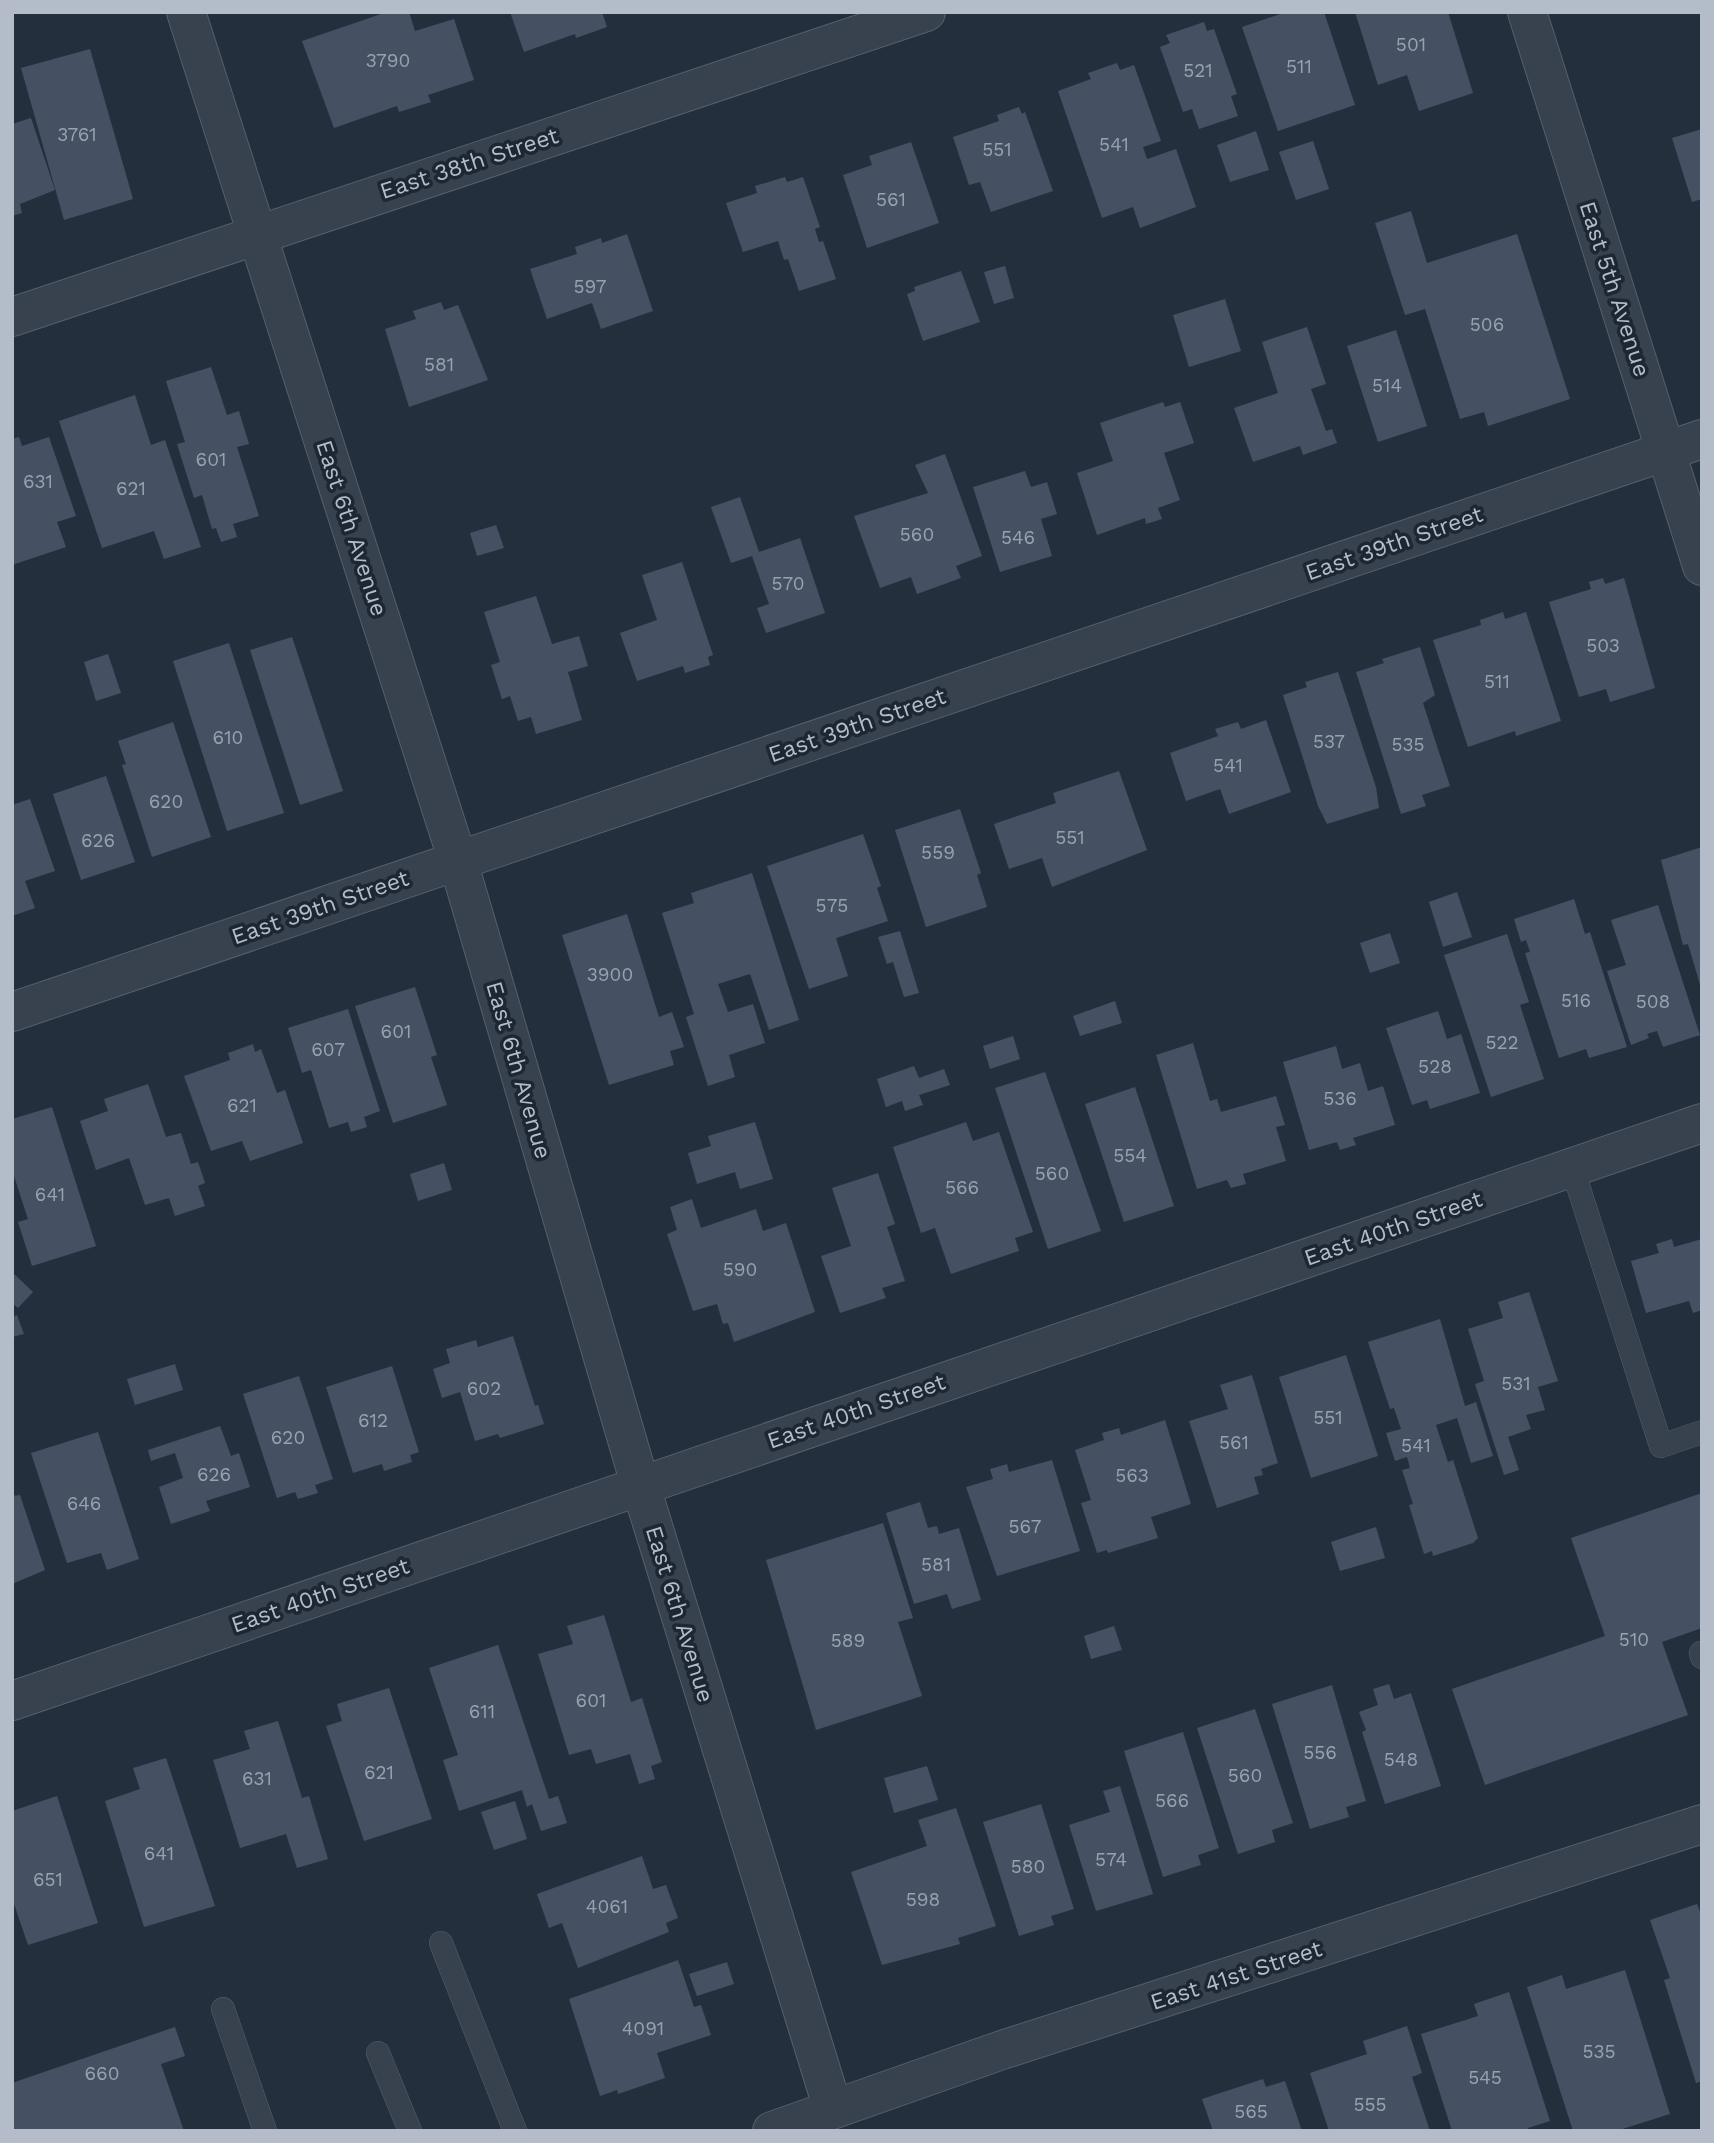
<svg xmlns="http://www.w3.org/2000/svg" width="1714" height="2143" font-family="'Work Sans',sans-serif">
	<rect width="100%" height="100%" fill="#242f3e"/>
	<g fill="#455162">
		<polygon points="387,12 409,12 415,31 454,19 474,80 428,95 431,102 399,112 397,106 334,128 302,41"/>
		<polygon points="510,12 602,12 607,27 576,38 575,34 524,52"/>
		<polygon points="1286,12 1324,12 1355,105 1278,131 1242,27"/>
		<polygon points="1355,12 1448,12 1473,93 1419,111 1407,75 1378,85"/>
		<polygon points="1204,22 1207,31 1214,29 1237,94 1231,96 1238,116 1199,129 1192,109 1183,112 1160,47 1170,43 1166,35"/>
		<polygon points="90,49 133,199 64,220 21,68"/>
		<polygon points="1117,63 1120,70 1134,65 1161,141 1143,147 1147,159 1176,149 1196,207 1140,228 1133,207 1102,218 1058,91 1091,79 1088,73"/>
		<polygon points="1019,107 1022,114 1025,112 1053,191 991,212 980,182 969,185 953,137 999,121 997,115"/>
		<polygon points="31,118 55,190 20,204 22,213 12,216 12,124"/>
		<polygon points="1702,129 1702,199 1692,202 1672,138"/>
		<polygon points="1256,131 1269,170 1230,182 1217,145"/>
		<polygon points="1313,141 1329,189 1296,200 1279,152"/>
		<polygon points="911,142 939,223 867,248 843,175 872,165 869,156"/>
		<polygon points="785,177 787,182 803,177 820,227 815,229 819,242 823,241 836,279 799,291 788,259 784,260 778,241 743,252 726,203 757,193 755,186"/>
		<polygon points="1411,211 1427,263 1517,234 1570,399 1488,426 1484,412 1460,419 1425,309 1405,315 1375,223"/>
		<polygon points="627,234 653,311 601,329 592,303 547,319 530,269 577,254 575,247 601,238 602,243"/>
		<polygon points="1005,266 1014,298 994,304 984,272"/>
		<polygon points="961,271 980,322 923,341 907,294 915,291 914,287"/>
		<polygon points="1225,299 1241,351 1189,367 1173,315"/>
		<polygon points="441,302 444,310 458,305 488,380 409,407 385,329 416,319 413,311"/>
		<polygon points="1307,327 1326,384 1311,389 1326,431 1332,429 1337,443 1303,455 1300,446 1253,462 1234,408 1278,393 1262,342"/>
		<polygon points="1396,330 1427,426 1378,442 1347,346"/>
		<polygon points="211,367 227,415 239,411 249,444 237,447 259,516 233,524 237,537 221,542 216,528 212,529 202,495 194,498 177,444 185,442 166,381"/>
		<polygon points="135,395 151,445 165,440 201,547 164,559 154,531 102,548 59,421"/>
		<polygon points="1163,402 1165,407 1180,402 1194,443 1164,453 1180,500 1158,508 1162,519 1146,524 1145,518 1097,535 1077,473 1113,461 1100,423"/>
		<polygon points="19,437 22,446 49,437 76,516 57,522 66,547 12,565 12,439"/>
		<polygon points="945,454 982,556 956,566 961,578 917,594 911,577 880,588 854,516 928,493 915,465"/>
		<polygon points="1025,471 1031,487 1047,482 1057,514 1041,519 1052,556 1000,572 973,487"/>
		<polygon points="740,497 759,552 800,538 825,613 766,633 757,608 769,604 752,556 731,563 711,507"/>
		<polygon points="496,525 504,548 477,556 470,533"/>
		<polygon points="682,562 713,655 708,657 710,665 685,673 683,666 637,681 620,633 657,620 642,575"/>
		<polygon points="1603,578 1605,584 1624,578 1655,688 1610,702 1606,689 1579,697 1549,602 1591,589 1589,582"/>
		<polygon points="536,596 552,644 579,636 588,666 568,672 582,720 536,734 531,717 518,721 510,696 502,699 491,665 500,662 484,612"/>
		<polygon points="1503,612 1505,619 1526,612 1561,721 1516,736 1515,731 1468,747 1433,640 1481,625 1480,620"/>
		<polygon points="292,637 343,791 300,805 250,650"/>
		<polygon points="229,643 284,813 227,831 173,661"/>
		<polygon points="1420,647 1435,695 1423,703 1450,786 1422,795 1426,806 1401,814 1356,672 1384,663 1382,659"/>
		<polygon points="108,654 121,693 96,701 84,662"/>
		<polygon points="1338,672 1376,787 1379,808 1327,824 1318,806 1283,695 1307,687 1305,682"/>
		<polygon points="1266,720 1291,792 1229,814 1220,789 1186,801 1170,753 1218,736 1215,729 1238,722 1241,729"/>
		<polygon points="173,722 211,837 152,857 122,765 126,764 118,741"/>
		<polygon points="1119,771 1147,850 1052,887 1042,858 1009,869 994,824 1056,803 1053,793"/>
		<polygon points="106,776 135,862 81,880 53,794"/>
		<polygon points="30,799 55,871 25,881 35,908 12,916 12,805"/>
		<polygon points="960,809 981,873 977,875 987,907 926,927 895,830"/>
		<polygon points="863,834 881,886 877,888 888,921 836,938 848,976 809,989 767,866"/>
		<polygon points="1702,847 1702,988 1701,988 1688,944 1683,945 1661,860"/>
		<polygon points="752,873 799,1020 769,1030 750,974 718,984 728,1012 753,1004 765,1043 729,1055 735,1077 708,1086 686,1017 694,1014 662,913 694,903 691,893"/>
		<polygon points="1457,892 1472,937 1443,947 1429,902"/>
		<polygon points="1574,899 1585,934 1590,932 1627,1047 1589,1058 1586,1049 1559,1058 1525,953 1530,952 1526,940 1521,942 1514,919"/>
		<polygon points="1658,905 1700,1035 1663,1047 1657,1031 1647,1034 1649,1038 1631,1045 1607,971 1626,965 1611,920"/>
		<polygon points="627,914 659,1017 672,1012 684,1047 670,1051 674,1065 609,1085 562,935"/>
		<polygon points="900,931 919,993 904,997 893,962 887,964 878,937"/>
		<polygon points="1390,933 1400,963 1370,973 1360,943"/>
		<polygon points="1507,934 1529,1002 1520,1005 1544,1079 1491,1097 1444,955"/>
		<polygon points="415,987 437,1055 431,1057 447,1105 393,1123 355,1006"/>
		<polygon points="1115,1001 1122,1023 1080,1036 1073,1016"/>
		<polygon points="348,1009 380,1111 364,1117 367,1127 351,1132 348,1122 329,1128 311,1070 302,1073 288,1028"/>
		<polygon points="1438,1011 1447,1039 1461,1034 1480,1093 1430,1109 1427,1100 1412,1105 1386,1028"/>
		<polygon points="1013,1036 1020,1059 990,1069 983,1046"/>
		<polygon points="1193,1043 1210,1101 1217,1099 1221,1112 1276,1096 1285,1125 1276,1127 1286,1161 1243,1174 1246,1184 1231,1188 1227,1180 1197,1189 1156,1055"/>
		<polygon points="253,1044 255,1052 261,1049 277,1093 285,1090 303,1143 250,1161 242,1141 211,1151 184,1076 230,1060 228,1053"/>
		<polygon points="1336,1046 1342,1069 1360,1063 1368,1091 1383,1086 1395,1125 1353,1138 1356,1145 1340,1150 1337,1142 1309,1150 1283,1062"/>
		<polygon points="914,1066 919,1078 944,1069 950,1085 919,1095 923,1105 905,1111 902,1101 886,1107 877,1079"/>
		<polygon points="1045,1072 1101,1231 1048,1249 995,1088"/>
		<polygon points="148,1084 166,1137 181,1133 191,1164 198,1162 205,1183 198,1186 205,1206 175,1216 169,1198 145,1205 129,1158 96,1170 80,1121 108,1111 104,1099"/>
		<polygon points="1135,1087 1174,1206 1124,1222 1085,1104"/>
		<polygon points="52,1107 96,1246 32,1266 18,1222 28,1219 12,1170 12,1119"/>
		<polygon points="755,1122 773,1179 740,1189 735,1172 697,1184 688,1153 711,1146 708,1136"/>
		<polygon points="966,1122 973,1141 999,1132 1033,1232 1015,1238 1019,1251 951,1274 935,1228 921,1233 893,1147"/>
		<polygon points="444,1163 452,1190 418,1201 410,1174"/>
		<polygon points="878,1173 895,1224 887,1227 905,1281 882,1288 886,1298 840,1313 821,1256 851,1246 832,1188"/>
		<polygon points="692,1199 701,1228 756,1209 763,1231 786,1223 815,1312 734,1342 728,1323 723,1324 717,1304 693,1311 667,1234 677,1230 670,1207"/>
		<polygon points="1672,1239 1674,1247 1702,1239 1702,1310 1693,1313 1689,1301 1646,1313 1631,1261 1659,1253 1656,1244"/>
		<polygon points="12,1272 33,1292 18,1308 12,1303"/>
		<polygon points="1529,1292 1558,1381 1538,1387 1545,1410 1526,1415 1531,1429 1508,1437 1519,1470 1504,1475 1475,1384 1484,1381 1468,1329 1503,1318 1498,1302"/>
		<polygon points="17,1315 24,1334 12,1337 12,1317"/>
		<polygon points="1440,1319 1465,1406 1476,1402 1493,1456 1471,1463 1457,1418 1436,1425 1448,1462 1453,1460 1478,1538 1473,1543 1433,1556 1432,1551 1424,1554 1409,1505 1413,1504 1402,1470 1410,1468 1407,1457 1395,1461 1386,1433 1401,1429 1394,1408 1390,1409 1368,1342"/>
		<polygon points="513,1336 535,1406 538,1405 544,1424 500,1438 498,1434 475,1441 460,1392 442,1398 433,1369 450,1363 446,1349 476,1340 478,1347"/>
		<polygon points="1346,1355 1378,1456 1311,1478 1279,1377"/>
		<polygon points="175,1364 183,1390 135,1405 127,1379"/>
		<polygon points="392,1366 419,1452 410,1455 412,1462 384,1471 382,1464 353,1473 326,1387"/>
		<polygon points="1252,1375 1278,1463 1261,1469 1263,1475 1254,1477 1259,1494 1217,1508 1189,1421 1228,1409 1220,1385"/>
		<polygon points="299,1376 333,1479 315,1485 318,1493 298,1499 295,1492 277,1498 243,1394"/>
		<polygon points="1165,1420 1191,1504 1151,1517 1158,1538 1108,1553 1107,1550 1097,1553 1081,1503 1091,1500 1075,1450 1104,1440 1102,1433 1119,1428 1121,1435"/>
		<polygon points="220,1426 231,1456 239,1453 250,1487 206,1501 210,1511 171,1524 159,1487 183,1478 175,1453 151,1461 148,1450"/>
		<polygon points="98,1432 139,1559 107,1570 101,1553 67,1563 31,1453"/>
		<polygon points="1052,1460 1080,1551 997,1576 966,1487 993,1479 990,1469 1007,1464 1009,1472"/>
		<polygon points="1702,1493 1702,1628 1662,1642 1688,1715 1485,1785 1452,1689 1605,1636 1571,1538"/>
		<polygon points="20,1495 45,1570 12,1584 12,1496"/>
		<polygon points="920,1502 928,1528 937,1526 939,1534 959,1528 981,1600 952,1609 947,1594 914,1604 886,1513"/>
		<polygon points="883,1523 913,1618 898,1622 922,1696 816,1730 766,1560"/>
		<polygon points="1376,1527 1385,1558 1340,1571 1331,1542"/>
		<polygon points="604,1615 631,1702 642,1698 662,1762 651,1766 655,1779 639,1784 630,1754 596,1764 591,1749 569,1755 538,1654 573,1644 567,1626"/>
		<polygon points="1114,1626 1122,1650 1091,1659 1084,1636"/>
		<polygon points="498,1645 549,1799 558,1796 567,1823 541,1831 532,1804 527,1807 522,1790 459,1811 443,1760 458,1755 429,1668"/>
		<polygon points="1389,1684 1394,1699 1411,1693 1441,1786 1385,1804 1362,1732 1366,1730 1359,1712 1378,1705 1373,1689"/>
		<polygon points="1332,1685 1366,1801 1346,1807 1349,1817 1310,1829 1272,1704"/>
		<polygon points="389,1688 432,1819 364,1841 326,1726 342,1721 337,1704"/>
		<polygon points="1255,1709 1293,1823 1272,1830 1275,1842 1238,1854 1197,1728"/>
		<polygon points="278,1721 302,1798 309,1796 328,1859 297,1868 286,1834 240,1848 213,1760 250,1749 244,1731"/>
		<polygon points="1183,1732 1219,1848 1198,1855 1201,1865 1163,1877 1124,1751"/>
		<polygon points="166,1758 215,1906 144,1927 105,1801 140,1789 133,1768"/>
		<polygon points="927,1766 938,1800 894,1813 884,1778"/>
		<polygon points="1120,1786 1153,1894 1096,1911 1069,1825 1110,1812 1103,1791"/>
		<polygon points="57,1796 98,1923 28,1945 12,1898 12,1811"/>
		<polygon points="515,1801 527,1839 494,1850 481,1812"/>
		<polygon points="1041,1804 1074,1909 1051,1916 1054,1925 1019,1936 983,1822"/>
		<polygon points="956,1808 996,1926 958,1938 960,1944 882,1965 851,1872 927,1846 918,1820"/>
		<polygon points="642,1856 653,1889 666,1885 678,1918 666,1923 669,1932 578,1968 562,1923 549,1928 537,1894"/>
		<polygon points="1697,1904 1702,1917 1702,2081 1696,2083 1664,1980 1670,1978 1650,1920"/>
		<polygon points="678,1960 694,2007 701,2005 711,2035 657,2053 665,2078 618,2094 617,2090 600,2096 569,1999"/>
		<polygon points="727,1962 734,1984 697,1996 689,1974"/>
		<polygon points="1625,1970 1670,2114 1616,2131 1573,2131 1527,1987 1562,1975 1566,1989"/>
		<polygon points="1509,1992 1550,2121 1528,2128 1529,2131 1452,2131 1421,2034 1478,2016 1474,2004"/>
		<polygon points="1407,2026 1422,2073 1412,2077 1430,2131 1329,2131 1310,2073 1367,2054 1363,2041"/>
		<polygon points="175,2027 185,2056 161,2064 184,2131 12,2131 12,2083"/>
		<polygon points="1263,2079 1266,2087 1285,2081 1302,2131 1213,2131 1202,2099"/>
	</g>
	<g fill="none" stroke-linecap="round" stroke-linejoin="round">
		<defs>
			<g id="service">
				<polyline points="1572,1167 1661,1446 1702,1432"/>
				<polyline points="1701,1653 1702,1657"/>
				<polyline points="441,1943 515,2131"/>
				<polyline points="223,2009 265,2131"/>
				<polyline points="378,2053 410,2131"/>
			</g>
			<g id="minor">
				<polyline points="1527,12 1702,566"/>
				<polyline points="12,317 926,12"/>
				<polyline points="12,1012 1702,439"/>
				<polyline points="12,1701 1702,1123"/>
			</g>
			<g id="tertiary">
				<polyline points="186,12 458,861 640,1484 833,2109"/>
				<polyline points="772,2131 1002,2050 1702,1824"/>
			</g>
		</defs>
		<use href="#service" stroke="#565f6c" stroke-width="24"/>
		<use href="#minor" stroke="#565f6c" stroke-width="40"/>
		<use href="#tertiary" stroke="#565f6c" stroke-width="40"/>
		<use href="#service" stroke="#38414e" stroke-width="23"/>
		<use href="#minor" stroke="#38414e" stroke-width="38"/>
		<use href="#tertiary" stroke="#38414e" stroke-width="38"/>
	</g>
	<g text-anchor="middle" stroke-width="7" stroke-linejoin="round" paint-order="stroke">
		<g font-size="19" fill="#98a1af">
			<text x="1411" y="51">501</text>
			<text x="388" y="67">3790</text>
			<text x="1299" y="73">511</text>
			<text x="1198" y="77">521</text>
			<text x="77" y="141">3761</text>
			<text x="1114" y="151">541</text>
			<text x="997" y="156">551</text>
			<text x="891" y="206">561</text>
			<text x="590" y="293">597</text>
			<text x="1487" y="331">506</text>
			<text x="439" y="371">581</text>
			<text x="1387" y="392">514</text>
			<text x="211" y="466">601</text>
			<text x="38" y="488">631</text>
			<text x="131" y="495">621</text>
			<text x="917" y="541">560</text>
			<text x="1018" y="544">546</text>
			<text x="788" y="590">570</text>
			<text x="1603" y="652">503</text>
			<text x="1497" y="688">511</text>
			<text x="228" y="744">610</text>
			<text x="1329" y="748">537</text>
			<text x="1408" y="751">535</text>
			<text x="1228" y="772">541</text>
			<text x="166" y="808">620</text>
			<text x="1070" y="844">551</text>
			<text x="98" y="847">626</text>
			<text x="938" y="859">559</text>
			<text x="832" y="912">575</text>
			<text x="610" y="981">3900</text>
			<text x="1576" y="1007">516</text>
			<text x="1653" y="1008">508</text>
			<text x="396" y="1038">601</text>
			<text x="1502" y="1049">522</text>
			<text x="328" y="1056">607</text>
			<text x="1435" y="1073">528</text>
			<text x="1340" y="1105">536</text>
			<text x="242" y="1112">621</text>
			<text x="1130" y="1162">554</text>
			<text x="1052" y="1180">560</text>
			<text x="962" y="1194">566</text>
			<text x="50" y="1201">641</text>
			<text x="740" y="1276">590</text>
			<text x="1516" y="1390">531</text>
			<text x="484" y="1395">602</text>
			<text x="1328" y="1424">551</text>
			<text x="373" y="1427">612</text>
			<text x="288" y="1444">620</text>
			<text x="1234" y="1449">561</text>
			<text x="1416" y="1452">541</text>
			<text x="214" y="1481">626</text>
			<text x="1132" y="1482">563</text>
			<text x="84" y="1510">646</text>
			<text x="1025" y="1533">567</text>
			<text x="936" y="1571">581</text>
			<text x="1634" y="1646">510</text>
			<text x="848" y="1647">589</text>
			<text x="591" y="1707">601</text>
			<text x="482" y="1718">611</text>
			<text x="1320" y="1759">556</text>
			<text x="1401" y="1766">548</text>
			<text x="379" y="1779">621</text>
			<text x="1245" y="1782">560</text>
			<text x="257" y="1785">631</text>
			<text x="1172" y="1807">566</text>
			<text x="159" y="1860">641</text>
			<text x="1111" y="1866">574</text>
			<text x="1028" y="1873">580</text>
			<text x="48" y="1886">651</text>
			<text x="923" y="1906">598</text>
			<text x="607" y="1913">4061</text>
			<text x="643" y="2035">4091</text>
			<text x="1599" y="2058">535</text>
			<text x="102" y="2080">660</text>
			<text x="1485" y="2084">545</text>
			<text x="1370" y="2111">555</text>
			<text x="1251" y="2118">565</text>
		</g>
		<g font-size="23" fill="#b4bcc9" stroke="#1d2633">
			<text transform="translate(469 163) rotate(-18)" y="8">East 38th Street</text>
			<text transform="translate(1615 289) rotate(72)" y="8">East 5th Avenue</text>
			<text transform="translate(352 528) rotate(72)" y="8">East 6th Avenue</text>
			<text transform="translate(1394 543) rotate(-19)" y="8">East 39th Street</text>
			<text transform="translate(857 725) rotate(-19)" y="8">East 39th Street</text>
			<text transform="translate(320 907) rotate(-19)" y="8">East 39th Street</text>
			<text transform="translate(519 1070) rotate(74)" y="8">East 6th Avenue</text>
			<text transform="translate(1393 1228) rotate(-19)" y="8">East 40th Street</text>
			<text transform="translate(856 1411) rotate(-19)" y="8">East 40th Street</text>
			<text transform="translate(320 1595) rotate(-19)" y="8">East 40th Street</text>
			<text transform="translate(680 1614) rotate(73)" y="8">East 6th Avenue</text>
			<text transform="translate(1236 1975) rotate(-18)" y="8">East 41st Street</text>
		</g>
	</g>
	<rect width="1714" height="2143" fill="none" stroke="#b4bcc9" stroke-width="28"/>
</svg>
